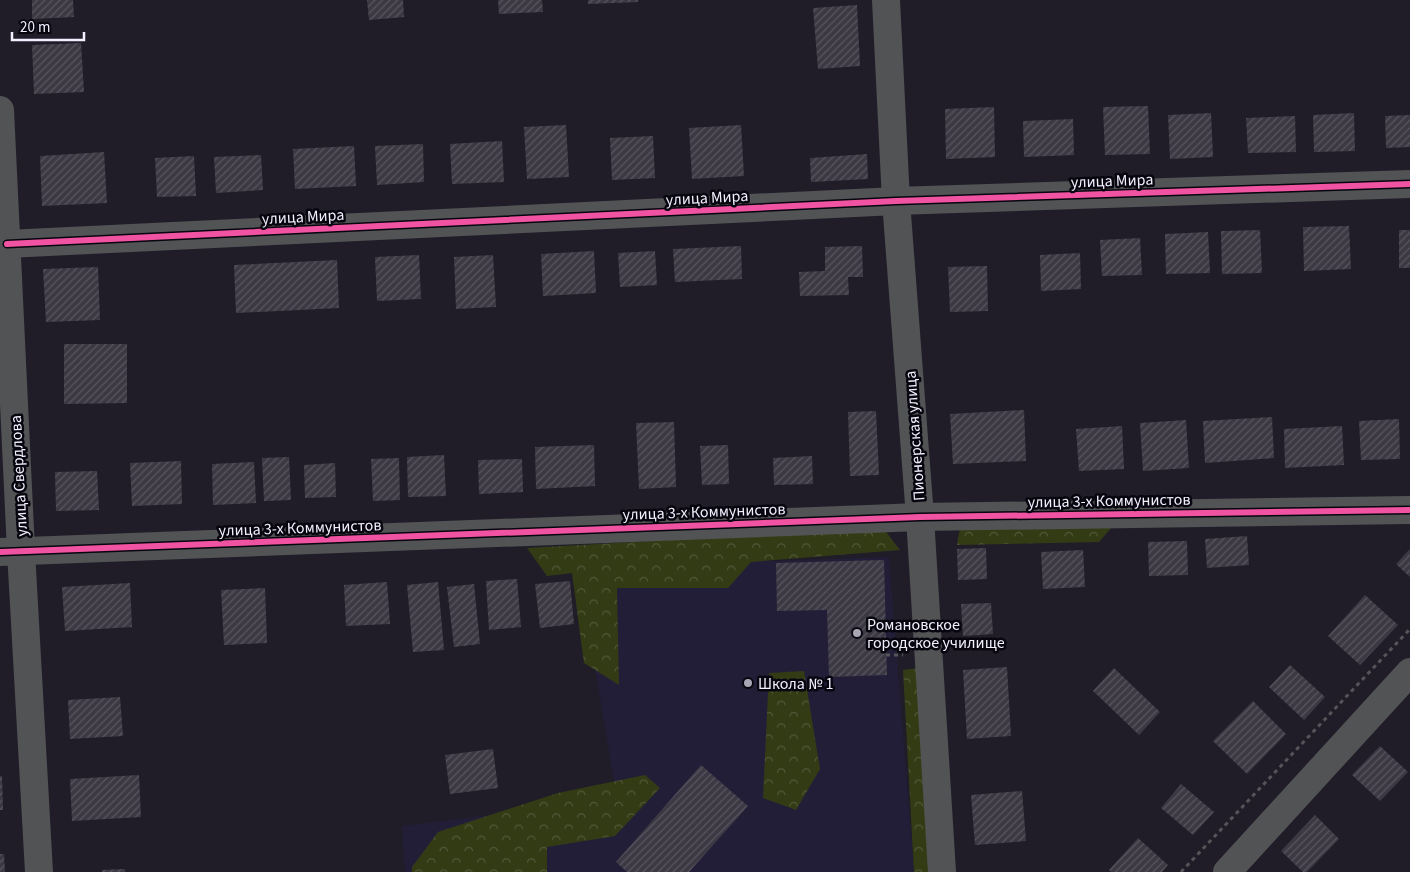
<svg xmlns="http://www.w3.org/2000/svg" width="1410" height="872" font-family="'Source Sans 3',sans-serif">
	<defs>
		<pattern id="forest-crowns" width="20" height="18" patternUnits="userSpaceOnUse" patternTransform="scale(1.25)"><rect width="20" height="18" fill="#333b15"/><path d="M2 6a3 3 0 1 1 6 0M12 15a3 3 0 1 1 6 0" fill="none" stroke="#515838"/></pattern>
		<pattern id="building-hatch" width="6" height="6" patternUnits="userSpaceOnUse" patternTransform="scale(1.25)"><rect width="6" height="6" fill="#3c3944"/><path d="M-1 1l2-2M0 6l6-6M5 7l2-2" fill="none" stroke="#595660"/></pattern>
	</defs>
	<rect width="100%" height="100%" fill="#201d28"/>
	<polygon fill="#231e38" points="769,553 769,561 889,557 914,872 405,872 402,826 617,799 578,567"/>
	<g fill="url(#forest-crowns)">
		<polygon points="1117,521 1099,542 957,545 961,522"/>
		<polygon points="883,528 900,550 751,562 728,588 617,588 619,685 584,663 572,573 547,576 527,548"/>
		<polygon points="942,665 933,872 914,872 903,670"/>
		<polygon points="804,671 820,769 796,810 763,798 769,673"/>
		<polygon points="645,775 660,788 615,836 547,847 547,872 412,872 412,867 438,832 558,793"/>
	</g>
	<g fill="url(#building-hatch)">
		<polygon points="32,0 73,0 74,17 32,19"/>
		<polygon points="367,0 403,0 404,17 369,20"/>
		<polygon points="498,0 542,0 543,12 499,14"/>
		<polygon points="588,0 638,0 638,2 588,4"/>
		<polygon points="857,5 860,66 818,69 813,8"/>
		<polygon points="81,43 84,92 34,94 32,45"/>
		<polygon points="1148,106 1150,154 1105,155 1103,107"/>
		<polygon points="994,107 995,157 946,159 945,109"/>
		<polygon points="1211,113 1213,157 1170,159 1168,115"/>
		<polygon points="1354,113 1355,151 1314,152 1313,115"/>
		<polygon points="1410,115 1410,147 1386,148 1385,116"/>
		<polygon points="1295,116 1296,152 1248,153 1246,118"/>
		<polygon points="1073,119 1074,155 1024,157 1023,121"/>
		<polygon points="566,125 569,177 527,179 524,127"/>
		<polygon points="741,125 744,176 692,179 689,128"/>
		<polygon points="653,136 655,178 612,180 610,138"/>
		<polygon points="502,141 504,182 452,184 450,144"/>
		<polygon points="423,144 424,182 377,185 375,146"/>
		<polygon points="354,146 356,186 295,189 293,149"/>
		<polygon points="104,152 107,203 42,206 40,156"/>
		<polygon points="867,154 868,179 811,182 810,158"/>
		<polygon points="261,155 263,190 216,193 214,157"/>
		<polygon points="194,156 196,196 157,197 155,158"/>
		<polygon points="1349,226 1351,269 1304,271 1303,227"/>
		<polygon points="1260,230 1262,273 1222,274 1221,231"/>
		<rect x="1399" y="230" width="11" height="38"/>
		<polygon points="1208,232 1210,273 1166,274 1165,234"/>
		<polygon points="1140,238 1142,275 1102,276 1100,240"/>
		<polygon points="741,246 742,279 675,282 673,249"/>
		<polygon points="862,246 863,277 848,277 849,295 800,296 799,272 825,271 825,247"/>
		<polygon points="594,251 596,293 543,296 541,254"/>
		<polygon points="655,251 657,285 620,287 618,253"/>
		<polygon points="1080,253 1081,289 1041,291 1040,255"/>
		<polygon points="419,255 421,299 377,301 375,257"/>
		<polygon points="493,255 496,307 456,309 454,257"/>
		<polygon points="337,260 339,308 236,313 234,265"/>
		<polygon points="987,266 988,311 950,312 948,267"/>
		<polygon points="98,267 100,320 46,322 43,269"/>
		<polygon points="64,344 127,344 127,403 64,404"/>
		<polygon points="1024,410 1026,461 953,464 950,414"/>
		<polygon points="876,411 879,475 850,476 848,412"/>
		<polygon points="1272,417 1274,458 1205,463 1203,421"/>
		<polygon points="1399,419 1400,459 1361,460 1359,421"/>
		<polygon points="1186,420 1189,468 1143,471 1140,423"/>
		<polygon points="674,422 676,487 639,489 636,423"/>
		<polygon points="1122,426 1124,469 1079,471 1076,429"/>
		<polygon points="1342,426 1344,465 1285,468 1284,429"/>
		<polygon points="594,445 595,486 536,489 535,447"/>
		<polygon points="728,445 729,484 702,485 700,446"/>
		<polygon points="444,455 446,496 408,497 407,457"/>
		<polygon points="812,456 813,484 774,485 773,458"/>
		<polygon points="289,457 291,500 264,501 262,458"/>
		<polygon points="399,458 400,500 373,501 371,459"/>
		<polygon points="522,459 523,492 479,494 478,460"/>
		<polygon points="181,461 182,504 132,506 130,463"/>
		<polygon points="254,462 256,503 213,505 212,464"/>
		<polygon points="335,463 336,497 305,498 304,465"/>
		<polygon points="97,471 99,510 56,511 55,472"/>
		<polygon points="1247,536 1249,565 1207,568 1205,539"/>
		<polygon points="1187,541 1188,575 1149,576 1148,542"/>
		<polygon points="986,548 987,579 958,580 957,549"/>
		<polygon points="1410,549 1410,577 1396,564"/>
		<polygon points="1083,550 1085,587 1043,589 1041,552"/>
		<polygon points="884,560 887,675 829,677 827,610 777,611 776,563"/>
		<polygon points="517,579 521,627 489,630 486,581"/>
		<polygon points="570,581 574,624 540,628 535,584"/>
		<polygon points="387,582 390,624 346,626 344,585"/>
		<polygon points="438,582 444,650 413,652 407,585"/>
		<polygon points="130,583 132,627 65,631 62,587"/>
		<polygon points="474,584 480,644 454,647 447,587"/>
		<polygon points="265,588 267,643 224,645 221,590"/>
		<polygon points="1365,595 1398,625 1360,665 1328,636"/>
		<polygon points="991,603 993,634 963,636 961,604"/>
		<polygon points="1290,665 1325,697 1304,720 1269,687"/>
		<polygon points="1007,667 1011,736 967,739 963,670"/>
		<polygon points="1114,668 1160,712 1139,735 1093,691"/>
		<polygon points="120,697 123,736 70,739 68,700"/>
		<polygon points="1253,701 1286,734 1247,774 1213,741"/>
		<polygon points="1380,746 1408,772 1380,801 1352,775"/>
		<polygon points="493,749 498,788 450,794 445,755"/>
		<polygon points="701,765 748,806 689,872 627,872 616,862"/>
		<polygon points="139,775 141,817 72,821 70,779"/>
		<polygon points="0,776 2,776 3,810 0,810"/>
		<polygon points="1181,784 1214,812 1193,835 1161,808"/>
		<polygon points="1022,791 1026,841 975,845 971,795"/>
		<polygon points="1315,815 1339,839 1307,872 1303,872 1281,851"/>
		<polygon points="1138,838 1168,865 1162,872 1111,872 1109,870"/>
		<polygon points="0,854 4,854 5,872 0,872"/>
		<polygon points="125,869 125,872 102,872 102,870"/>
	</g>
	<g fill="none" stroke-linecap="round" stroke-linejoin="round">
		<g stroke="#555559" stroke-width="3" stroke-dasharray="4 4" stroke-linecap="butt">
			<polyline points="886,655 903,655"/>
			<polyline points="1181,872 1410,629"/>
		</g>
		<g stroke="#525355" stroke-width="28">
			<polyline points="886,0 896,201 920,517 942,872"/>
			<polyline points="0,110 21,551 39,872"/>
			<polyline points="7,244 896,201 1410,184"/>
			<polyline points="0,552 920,517 1410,510"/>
			<polyline points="1227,872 1410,672"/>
		</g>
		<defs>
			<g id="cycleway">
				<polyline points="7,244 896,201 1410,184"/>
				<polyline points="0,552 920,517 1410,510"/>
			</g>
		</defs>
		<use href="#cycleway" stroke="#07050e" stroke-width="9"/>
		<use href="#cycleway" stroke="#f153a3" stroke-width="6"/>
	</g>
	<g fill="#a8a6b4" stroke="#07050e" stroke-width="2">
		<circle cx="857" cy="633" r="5"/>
		<circle cx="748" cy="683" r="5"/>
	</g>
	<g text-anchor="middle" stroke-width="5" stroke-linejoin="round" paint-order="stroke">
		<g font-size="16" fill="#f2efff" stroke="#07050e">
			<text transform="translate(1112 180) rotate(-2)" y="6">улица Мира</text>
			<text transform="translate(707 197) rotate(-3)" y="6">улица Мира</text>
			<text transform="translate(303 216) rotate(-3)" y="6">улица Мира</text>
			<text transform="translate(914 436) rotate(-94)" y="6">Пионерская улица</text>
			<text transform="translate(18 476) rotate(-93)" y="6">улица Свердлова</text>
			<text transform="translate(1109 500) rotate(-1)" y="6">улица 3-х Коммунистов</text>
			<text transform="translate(704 511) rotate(-2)" y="6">улица 3-х Коммунистов</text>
			<text transform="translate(300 527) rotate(-2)" y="6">улица 3-х Коммунистов</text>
		</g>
		<g font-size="16" fill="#f2efff" stroke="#07050e" text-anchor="start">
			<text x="867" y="630">Романовское<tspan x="867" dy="18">городское училище</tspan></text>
			<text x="758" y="689">Школа № 1</text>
		</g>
	</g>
	<path d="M12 32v8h72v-8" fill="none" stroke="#f2efff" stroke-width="2.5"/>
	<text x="20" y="32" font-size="15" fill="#f2efff" stroke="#07050e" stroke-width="4" paint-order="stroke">20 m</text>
</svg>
